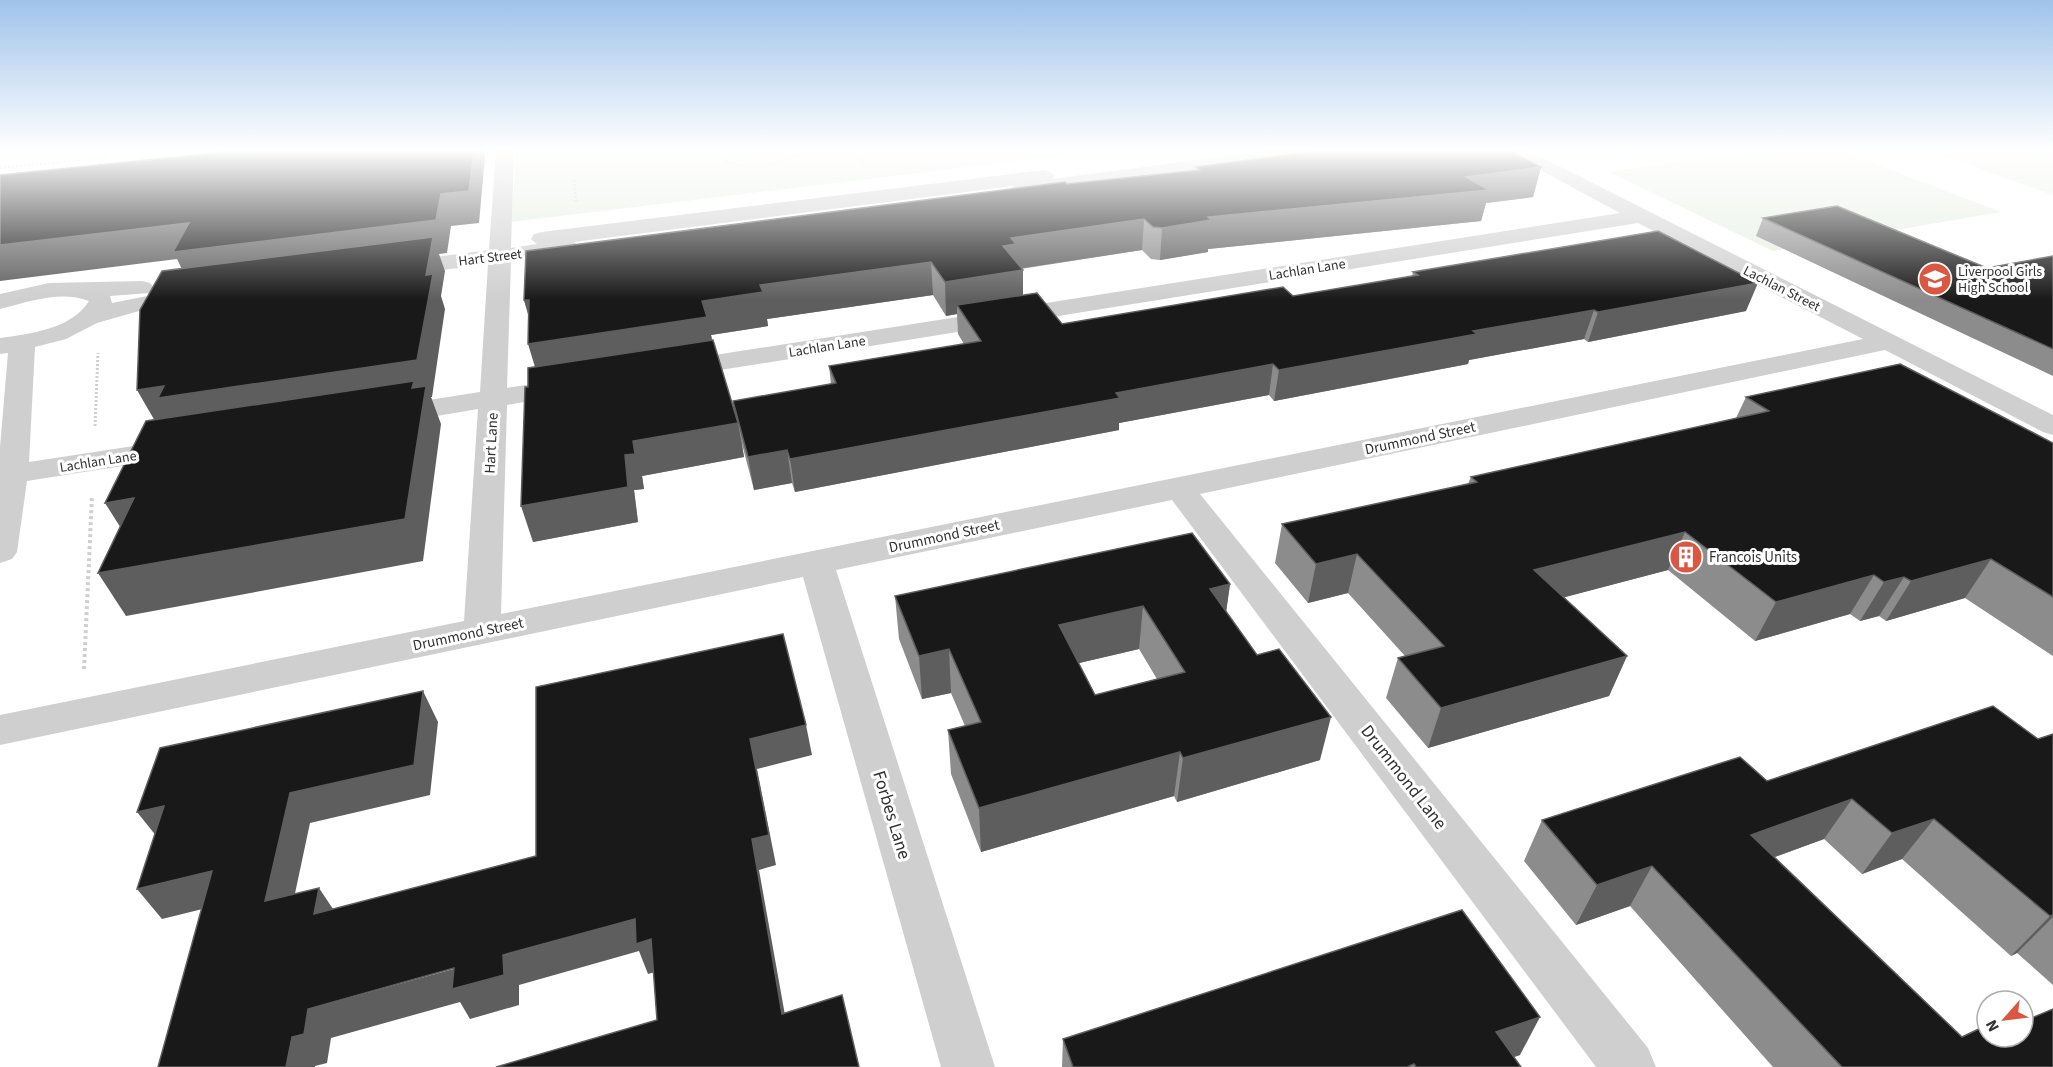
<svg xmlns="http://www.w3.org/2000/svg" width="2053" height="1067" font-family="'Source Sans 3',sans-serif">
	<rect width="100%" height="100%" fill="#fff"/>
	<g fill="#e5eee1">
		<polygon points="517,150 1189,150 1146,156 1092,152 511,222"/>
		<polygon points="1761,150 1839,150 2001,212 1773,251 1609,172"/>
		<polygon points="1928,150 2053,150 2053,195"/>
	</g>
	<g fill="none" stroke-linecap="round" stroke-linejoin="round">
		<g stroke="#cfcfcf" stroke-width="2" stroke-dasharray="2 2" stroke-linecap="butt">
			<path d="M732 150 723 159C750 175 784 162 810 150"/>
			<polyline points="855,150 865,165"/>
			<polyline points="0,168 105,158 96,167"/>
			<polyline points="574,180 576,201"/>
		</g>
		<polyline stroke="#cfcfcf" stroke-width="3" stroke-dasharray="2 2" stroke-linecap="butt" points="95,426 98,353"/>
		<polyline stroke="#cfcfcf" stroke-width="4" stroke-dasharray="3 3" stroke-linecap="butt" points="84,669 92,496"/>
		<g fill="#cfcfcf" fill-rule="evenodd">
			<polygon points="496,150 514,150 511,248 537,244 531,239 534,234 542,232 1044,170 1051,172 1054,176 1052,179 1273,150 1328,150 1319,156 1021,195 1014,193 1011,189 1013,186 574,242 580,247 577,252 511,261 507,388 570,378 580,380 584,386 580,392 570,394 507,405 501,614 1863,339 1638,223 677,377 668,375 664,369 668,363 677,361 1620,213 1503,150 1527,150 2053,415 2053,435 2043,432 1885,350 1200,494 1648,1048 1656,1067 1596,1067 1172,500 836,570 995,1067 941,1067 803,577 0,745 0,715 464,621 478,409 390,424 380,421 376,415 380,409 390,406 480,392 488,264 397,276 389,274 385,269 389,264 397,262 489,250"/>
			<path d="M142 281 150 283 154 288 150 293 110 296 112 303 188 288 196 290 200 295 196 300 146 309 97 323 66 339 35 347 29 462 173 440 184 443 188 449 184 455 173 458 27 481 17 552 12 559 0 563V447L8 353 0 354V338C29 334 72 329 89 301 60 290 29 302 0 309V294L49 283Z"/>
		</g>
		<defs>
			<polyline id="rail" points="0,151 4,150"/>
		</defs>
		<use href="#rail" stroke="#878787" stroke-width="4.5"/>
		<use href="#rail" stroke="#fff" stroke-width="3" stroke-dasharray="9" stroke-linecap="butt"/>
	</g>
	<g fill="#8c8c8c" fill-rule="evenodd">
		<path d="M1196 167H1541L1533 197 1486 203 1481 221 1208 249V252L1160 260 1151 259 1142 250 1021 269 1023 270V295L1062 324 1293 296 1412 276 1413 272 1746 311 1588 342 1584 339 1469 360 1468 364 1274 401 1269 395 1119 423V430L795 492 792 483 754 490 742 444 744 457 642 476 644 489 634 490 638 522 533 542 528 387 535 367 529 317 524 300 1067 184 1196 170ZM933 295 946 316 957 314 958 334 964 344 829 366 831 384 733 401 735 415 711 335 768 326 767 319Z"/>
		<polygon points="1763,218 1987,268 2053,256 2053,376 1756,236"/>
		<polygon points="1746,397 2053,443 2053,656 1965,598 1886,621 1879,616 1860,621 1850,614 1755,641 1668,570 1564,597 1627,656 1609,696 1428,748 1386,698 1398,658 1405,656 1348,593 1308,603 1275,563 1282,524 1468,484 1471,477 1736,418"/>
		<path d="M1230 584 1226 612 1320 760 1177 802 1174 796 981 852 951 774 948 730 965 726 951 693 922 699 899 639 895 596ZM1139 649 1157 679 1095 695 1079 663Z"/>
		<polygon points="2053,734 2053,985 2017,953 2011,956 1902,859 1862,874 1824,839 1775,857 1962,1037 2053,1067 1773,1067 1630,906 1576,925 1524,861 1542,820 1767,781 2038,739"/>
		<polygon points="1063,1039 1520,1055 1513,1057 1520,1067 1062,1067"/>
	</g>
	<g fill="#5e5e5e">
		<polygon points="474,150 484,150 485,156 479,223 451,226 447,253 439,254 445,271 441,296 445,309 432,397 431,397 441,424 423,561 126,616 98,573 405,519 159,428 137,390 190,286 177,259 0,281 0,245 441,194"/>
		<polygon points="1541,167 1533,197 1486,203 1481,221 1208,249 1208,252 1160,260 1162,228 1208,217 1466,177"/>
		<polygon points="1144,219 1142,250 1016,269 1023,270 1023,304 957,305 957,314 946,316 945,282 1011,238"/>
		<polygon points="931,262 933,295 767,319 768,326 711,335 714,352 539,380 528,344 702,301 760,285"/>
		<polygon points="1758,283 1746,311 1588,342 1598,312"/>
		<polygon points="524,300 529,300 534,335"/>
		<polygon points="1594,310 1584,339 1469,360 1468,364 1274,401 1279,370 1473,331"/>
		<polygon points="1273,364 1269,395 1119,423 1119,430 795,492 790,459 1116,393"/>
		<polygon points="738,423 744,457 642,476 644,489 634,490 638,522 533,542 521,506 633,441"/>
		<polygon points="787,450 792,483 754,490 748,457"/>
		<polygon points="134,498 131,544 105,503"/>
		<polygon points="1685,532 1668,570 1520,609 1534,570"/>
		<polygon points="1357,554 1348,593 1308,603 1316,564"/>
		<polygon points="1991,559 1965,598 1886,621 1911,581"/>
		<polygon points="1874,575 1850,614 1755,641 1776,602"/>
		<polygon points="1904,577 1879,616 1860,621 1884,582"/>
		<polygon points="1230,584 1224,627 1210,589"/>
		<polygon points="1143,606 1139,649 1058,668 1059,625"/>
		<polygon points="949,649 951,693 922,699 919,656"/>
		<polygon points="1627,656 1609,696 1428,748 1441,708"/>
		<polygon points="423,691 438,722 430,795 310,823 287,931 265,901 290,793"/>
		<polygon points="1331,717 1320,760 1177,802 1183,758"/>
		<polygon points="806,725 812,755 757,769 776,865 759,870 790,1043 782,1014 752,839 750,739"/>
		<polygon points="1180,752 1174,796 981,852 979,808"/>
		<polygon points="1852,799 1824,839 1725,875 1751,835"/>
		<polygon points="164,806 161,842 137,812"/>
		<polygon points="1934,819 1902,859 1862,874 1892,833"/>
		<polygon points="1652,866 1630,906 1576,925 1597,885"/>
		<polygon points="212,871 235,901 162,919 137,889"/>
		<polygon points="319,888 339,918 314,914"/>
		<polygon points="2053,915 2053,917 2017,953 2011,956 2050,916"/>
		<polygon points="635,919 651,939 662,970 648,974 639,951 519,985 519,1005 470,1019 460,1002 331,1038 327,1063 315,1066 315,1067 286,1067 292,1037 308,1009"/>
		<polygon points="1540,1017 1520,1055 1485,1067 1496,1032"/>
	</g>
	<g fill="#191919" stroke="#5e5e5e" stroke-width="1.5" fill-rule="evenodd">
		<polygon points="244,150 474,150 469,191 441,194 436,220 173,252 189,223 0,245 0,175"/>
		<polygon points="1323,150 1509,150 1541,167 1466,177 1489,190 1208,217 1211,220 1162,228 1153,227 1144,219 1011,238 1016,244 1003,246 1023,270 945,282 931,262 760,285 763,292 702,301 707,317 528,344 529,300 524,300 526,251 1065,182 1067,184 1200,170 1196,167"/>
		<polygon points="1837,206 1987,268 2053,256 2053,349 1763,218"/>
		<polygon points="1658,231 1758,283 1598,312 1594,310 1473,331 1477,334 1279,370 1273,364 1116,393 1120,398 790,459 787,450 748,457 733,401 836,383 829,366 981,341 957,305 1037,293 1062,324 1283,287 1293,296 1418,275 1413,272"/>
		<polygon points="433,237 426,275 433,274 417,360 158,398 164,386 137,390 140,310 162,271"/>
		<polygon points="713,340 738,423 633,441 635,454 625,455 628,487 521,506 525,387 528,387 528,368"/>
		<polygon points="1900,364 2053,443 2053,597 1991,559 1911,581 1904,577 1884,582 1874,575 1776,602 1685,532 1534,570 1627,656 1441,708 1398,658 1444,646 1357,554 1316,564 1282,524 1477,482 1471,477 1769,411 1746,397"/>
		<polygon points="414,381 412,388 426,386 405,519 98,573 134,498 105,503 146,421"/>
		<path d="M1192 533 1230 584 1210 589 1257 655 1279 649 1331 717 1183 758 1180 752 979 808 948 730 981 722 949 649 919 656 895 596ZM1143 606 1185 672 1095 695 1059 625Z"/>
		<polygon points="783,634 806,725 750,739 769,835 752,839 782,1014 842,995 859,1067 496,1067 657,1020 651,939 636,944 635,919 503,955 504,975 452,989 454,968 308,1009 304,1034 292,1037 286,1067 158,1067 212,871 137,889 164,806 137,812 160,748 423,691 414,765 290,793 265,901 319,888 314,914 536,856 536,687"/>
		<polygon points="1993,706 2038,739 2053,734 2053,915 2050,916 1934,819 1892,833 1852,799 1751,835 1962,1037 1987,1025 1987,1037 2023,1037 2023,1014 2029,1019 2053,1009 2053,1067 1842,1067 1652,866 1597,885 1542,820 1740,757 1767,781"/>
		<polygon points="1462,910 1540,1017 1496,1032 1521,1067 1416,1067 1414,1064 1407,1067 1073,1067 1063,1039"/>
	</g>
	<linearGradient id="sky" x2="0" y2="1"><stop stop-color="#9ec3ea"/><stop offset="0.5" stop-color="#fff"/><stop offset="1" stop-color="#fff" stop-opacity="0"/></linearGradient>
	<rect width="2053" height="300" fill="url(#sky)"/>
	<defs>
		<symbol id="school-disc" viewBox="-11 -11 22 22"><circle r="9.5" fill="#dc5741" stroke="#fff"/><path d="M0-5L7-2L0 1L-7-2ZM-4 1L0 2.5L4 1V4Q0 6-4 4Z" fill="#fff"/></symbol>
		<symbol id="building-disc" viewBox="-11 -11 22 22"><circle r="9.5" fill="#dc5741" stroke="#fff"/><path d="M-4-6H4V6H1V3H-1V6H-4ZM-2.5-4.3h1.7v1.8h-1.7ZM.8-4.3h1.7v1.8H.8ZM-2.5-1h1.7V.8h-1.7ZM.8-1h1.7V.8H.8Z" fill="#fff"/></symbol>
	</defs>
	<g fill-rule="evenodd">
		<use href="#school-disc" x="1916" y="260" width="38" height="38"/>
		<use href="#building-disc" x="1667" y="538" width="38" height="38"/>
	</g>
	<g text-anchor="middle" stroke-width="6" stroke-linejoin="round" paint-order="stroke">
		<g font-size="14" fill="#323232" stroke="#fff">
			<text transform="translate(490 257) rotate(-7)" y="5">Hart Street</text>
			<text transform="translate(1307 269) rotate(-9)" y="5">Lachlan Lane</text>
			<text transform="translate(1782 288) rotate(27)" y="5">Lachlan Street</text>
			<text transform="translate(827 346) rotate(-9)" y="5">Lachlan Lane</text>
			<text transform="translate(98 461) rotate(-9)" y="5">Lachlan Lane</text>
		</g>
		<g font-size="14" fill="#323232" stroke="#fff" text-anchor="start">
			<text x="1958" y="276">Liverpool Girls<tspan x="1958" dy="16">High School</tspan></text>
		</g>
		<g font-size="15" fill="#323232" stroke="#fff">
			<text transform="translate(1420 438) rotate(-12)" y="5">Drummond Street</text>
			<text transform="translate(491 443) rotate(-87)" y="5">Hart Lane</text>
			<text transform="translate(944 536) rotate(-12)" y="5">Drummond Street</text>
			<text transform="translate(468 634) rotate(-12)" y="5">Drummond Street</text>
		</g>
		<g font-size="15" fill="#323232" stroke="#fff" text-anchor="start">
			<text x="1709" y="562">Francois Units</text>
		</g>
		<g font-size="18" fill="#323232" stroke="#fff">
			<text transform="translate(1404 777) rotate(52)" y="6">Drummond Lane</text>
			<text transform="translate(892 815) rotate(73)" y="6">Forbes Lane</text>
		</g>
	</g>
	<g transform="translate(2005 1019) rotate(242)"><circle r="28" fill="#ffffff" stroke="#adadad" stroke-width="1.5"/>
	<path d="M0-4.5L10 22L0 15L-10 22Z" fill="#dc5741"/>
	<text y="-9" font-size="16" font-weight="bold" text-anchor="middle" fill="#323232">N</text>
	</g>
</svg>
